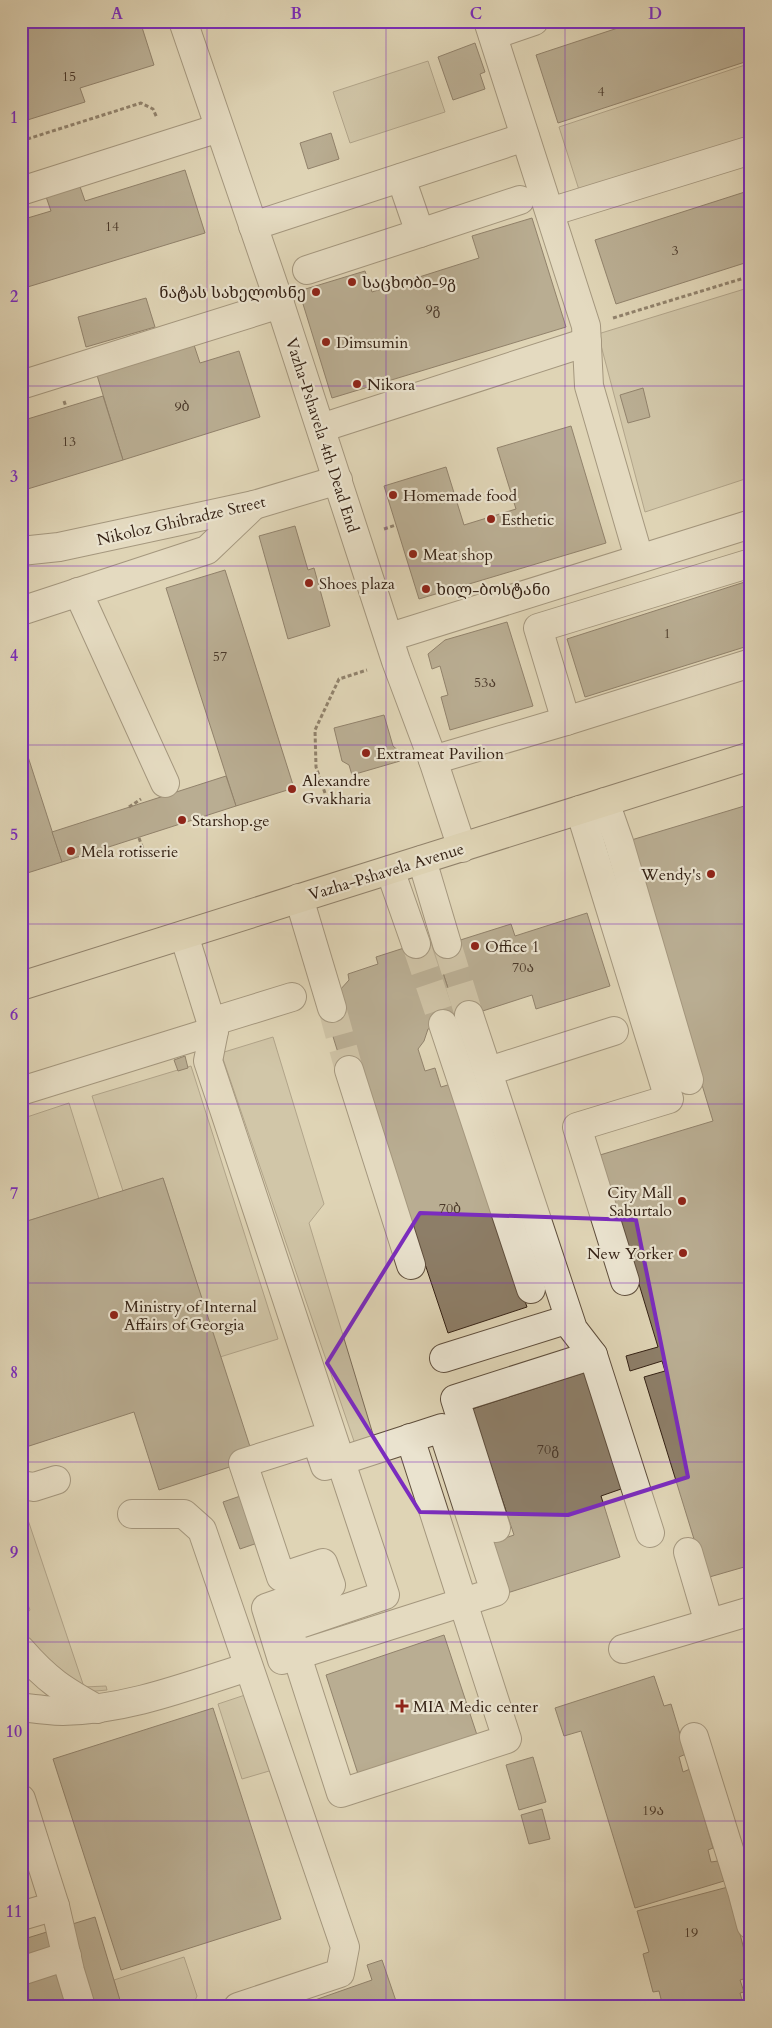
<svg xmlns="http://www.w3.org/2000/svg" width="772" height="2028" font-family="Cardo,'Noto Serif Georgian',serif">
	<rect width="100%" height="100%" fill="#dfd4b5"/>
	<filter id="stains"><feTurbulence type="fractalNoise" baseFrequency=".004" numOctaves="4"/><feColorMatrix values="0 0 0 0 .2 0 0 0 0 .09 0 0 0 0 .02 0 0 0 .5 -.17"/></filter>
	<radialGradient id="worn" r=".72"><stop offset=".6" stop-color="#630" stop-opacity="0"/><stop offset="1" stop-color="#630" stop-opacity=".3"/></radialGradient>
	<g fill="#c2b69a" stroke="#7b6c57">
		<polygon points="428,61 445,112 350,143 333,92"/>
		<polygon points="751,63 751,162 586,212 559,127"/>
		<polygon points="751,287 751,477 645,512 598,334"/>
		<polygon points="273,1037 324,1204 309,1223 375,1441 356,1447 221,1053"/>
		<polygon points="191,1066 278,1339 220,1357 163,1178 123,1191 92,1096"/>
		<polygon points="69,1103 99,1199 21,1223 21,1119"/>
		<polygon points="26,1514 84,1687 106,1686 107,1690 85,1692 27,1641 21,1627 21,1620 30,1610 21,1587 21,1515"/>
		<polygon points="251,1693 276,1769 242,1779 218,1704"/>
		<polygon points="184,1957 197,1996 194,2003 180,2007 122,2007 114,1980"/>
	</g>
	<g fill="#8d7e68" stroke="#342114">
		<polygon points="21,21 140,21 154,65 80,88 85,102 21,122"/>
		<polygon points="639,21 751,21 751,60 558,123 536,55"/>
		<polygon points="475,43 485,72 480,74 485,89 453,100 438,57"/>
		<polygon points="331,133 339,159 308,169 300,143"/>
		<polygon points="185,170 205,233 21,289 21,220 51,211 44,191 78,181 85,201"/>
		<polygon points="751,190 751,261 616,304 595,240"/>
		<polygon points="532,218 566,327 332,398 299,291 365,271 372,292 479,258 472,236"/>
		<polygon points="146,298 155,327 86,347 78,317"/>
		<polygon points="193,342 200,363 239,351 260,417 123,460 96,372"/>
		<polygon points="643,388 650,417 628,423 620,395"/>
		<polygon points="103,396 123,460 21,491 21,421"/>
		<polygon points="571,426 606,543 419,599 384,486 446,467 464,525 516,509 497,448"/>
		<polygon points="295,526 308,570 314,568 330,626 288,639 259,536"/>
		<polygon points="225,570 294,788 236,806 166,588"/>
		<polygon points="751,580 751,645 585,697 567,639"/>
		<polygon points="507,622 533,706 450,730 441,697 448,695 440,666 432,669 428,654 445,640"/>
		<polygon points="384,715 393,746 400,752 400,761 352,775 349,765 342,761 334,728"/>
		<polygon points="21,735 62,862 21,875"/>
		<polygon points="226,776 236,806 62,862 52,832"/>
		<polygon points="751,804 751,1565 706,1578 644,1377 665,1371 662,1361 630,1371 626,1356 658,1347 600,1155 713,1121 628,841"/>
		<polygon points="587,913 610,986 536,1009 532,995 458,1019 435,948 511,924 515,936"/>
		<polygon points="432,939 458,1019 428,1029 424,1041 418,1049 425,1071 435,1068 441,1087 451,1084 527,1307 448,1333 368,1093 344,1072 326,1014 339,991 349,980 348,974 378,964 376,957"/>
		<polygon points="185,1056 188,1068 178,1071 174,1060"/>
		<polygon points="163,1178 254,1459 159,1490 134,1412 23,1448 21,1441 21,1223"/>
		<polygon points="586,1372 624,1488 601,1496 620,1557 501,1595 485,1545 514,1535 472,1409"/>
		<polygon points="252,1492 269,1539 240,1549 223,1502"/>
		<polygon points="444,1635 478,1738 359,1777 326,1675"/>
		<polygon points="654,1676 664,1706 671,1704 686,1754 679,1757 683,1772 690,1769 713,1848 708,1850 711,1862 718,1861 724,1881 635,1908 581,1731 564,1736 555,1708"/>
		<polygon points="213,1708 281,1919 121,1970 53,1759"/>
		<polygon points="533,1757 546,1802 519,1810 506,1765"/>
		<polygon points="542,1809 550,1839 529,1844 521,1815"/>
		<polygon points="728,1887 751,1977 740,1980 744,1992 740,1993 744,2007 663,2007 659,1991 653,1992 643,1954 649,1952 637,1911"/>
		<polygon points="95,1917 122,2007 21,2007 21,1940"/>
		<polygon points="382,1960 398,2007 295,2007 372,1980 367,1965"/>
	</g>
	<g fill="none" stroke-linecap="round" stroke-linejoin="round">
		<g stroke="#bdb095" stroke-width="28" stroke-dasharray="28 14" stroke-linecap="butt">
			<polyline points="416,944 443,1024"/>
			<polyline points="447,944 469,1015"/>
			<polyline points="332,1008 349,1070"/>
		</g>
		<defs>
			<g id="minor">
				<polyline points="183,21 280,304 396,661 433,760 462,848"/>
				<polyline points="488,21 586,326 589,386 639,558"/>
				<polyline points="493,35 534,21"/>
				<polyline points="21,191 219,128"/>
				<polyline points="550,212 751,150"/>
				<polyline points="253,226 525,137"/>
				<polyline points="420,233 520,200"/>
				<polyline points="307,270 420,233 401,178"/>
				<polyline points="21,385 280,304"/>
				<polyline points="321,428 587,342"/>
				<polyline points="21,551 59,547 254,505 338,480"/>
				<polyline points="78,592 165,783"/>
				<polyline points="21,611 207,550 254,505"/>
				<polyline points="390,637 751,524"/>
				<polyline points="566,721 538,628 751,563"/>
				<polyline points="433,760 566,721 751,663"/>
				<polyline points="605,802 619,842 689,1080"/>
				<polyline points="580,810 669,1099 577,1127 625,1281"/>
				<polyline points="422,860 447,944"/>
				<polyline points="390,870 416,944"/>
				<polyline points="299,898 332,1008"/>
				<polyline points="184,935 214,1031 208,1061 385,1595 288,1628 341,1793 507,1739 410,1438"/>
				<polyline points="469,1015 573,1329 593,1355 650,1533"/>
				<polyline points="211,1022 292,997"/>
				<polyline points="443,1024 531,1289"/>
				<polyline points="349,1070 411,1265"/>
				<polyline points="489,1071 614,1031"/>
				<polyline points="21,1091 214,1031"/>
				<polyline points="444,1358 569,1319"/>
				<polygon points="442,1428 495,1592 282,1660 266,1608 331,1585 323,1563 281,1577 243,1463 316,1440 325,1466"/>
				<polyline points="21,1485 34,1487 56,1480"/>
				<polyline points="132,1514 184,1514 202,1530 345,1947 340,1973 238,2007"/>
				<polyline points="496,1528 455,1399 593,1355"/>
				<polyline points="688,1552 709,1623"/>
				<polyline points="623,1649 751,1611"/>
				<path d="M21 1650C47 1680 63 1690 97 1709"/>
				<path d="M21 1707C35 1709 49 1711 63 1711 127 1710 188 1686 248 1667"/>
				<polyline points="694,1737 742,1891 751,1925"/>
				<polyline points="21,1799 55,1906 21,1916"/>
				<polyline points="55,1906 70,1971 81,2007"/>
				<polyline points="21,1971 67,1956"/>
			</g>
			<polyline id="major" points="21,986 751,756"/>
		</defs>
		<use href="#minor" stroke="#5f4e3c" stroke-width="30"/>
		<use href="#major" stroke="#342114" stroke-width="30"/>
		<g stroke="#342114" stroke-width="3" stroke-dasharray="4 2.5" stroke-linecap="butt">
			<polyline points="21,141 141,103 153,109 157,118"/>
			<polyline points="613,318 751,276"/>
			<polyline points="64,401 66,407"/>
			<polyline points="384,529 396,525"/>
			<polyline points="325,793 316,767 315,730 339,679 367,670"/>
			<polyline points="129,807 141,799"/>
			<polyline points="139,838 144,852"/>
		</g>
		<use href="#minor" stroke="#eae3cf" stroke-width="28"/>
		<use href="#major" stroke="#dfd4b5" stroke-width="28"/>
	</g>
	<path d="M0 0H772V2028H0ZM420 1213 636 1220 688 1477 568 1515 420 1512 327 1363Z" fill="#dfd4b5" fill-opacity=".55" fill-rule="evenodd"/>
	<path fill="none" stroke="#7b2cbf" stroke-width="4" stroke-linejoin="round" d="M420 1213 636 1220 688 1477 568 1515 420 1512 327 1363Z"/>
	<path fill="none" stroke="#7b2cbf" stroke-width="1" stroke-opacity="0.55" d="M207 21V2007M386 21V2007M565 21V2007M21 207H751M21 386H751M21 566H751M21 745H751M21 924H751M21 1104H751M21 1283H751M21 1462H751M21 1642H751M21 1821H751"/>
	<g fill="#8f2418" stroke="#eae3cf" stroke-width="2">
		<circle cx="352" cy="282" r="5"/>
		<circle cx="316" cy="292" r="5"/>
		<circle cx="326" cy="342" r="5"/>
		<circle cx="357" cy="384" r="5"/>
		<circle cx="393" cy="495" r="5"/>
		<circle cx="491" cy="519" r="5"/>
		<circle cx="413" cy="554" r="5"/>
		<circle cx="309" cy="583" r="5"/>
		<circle cx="426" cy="589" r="5"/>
		<circle cx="366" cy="753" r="5"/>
		<circle cx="292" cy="789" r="5"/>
		<circle cx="182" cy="820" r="5"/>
		<circle cx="71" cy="851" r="5"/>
		<circle cx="711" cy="874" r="5"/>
		<circle cx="475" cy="946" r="5"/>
		<circle cx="682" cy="1201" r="5"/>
		<circle cx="683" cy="1253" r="5"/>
		<circle cx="114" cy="1315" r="5"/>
		<path d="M399.5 1698.5h5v5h5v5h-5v5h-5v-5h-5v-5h5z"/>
	</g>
	<g text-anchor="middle" stroke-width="4.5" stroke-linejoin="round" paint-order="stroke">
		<g font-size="14" fill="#4a3829">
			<text x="69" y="81">15</text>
			<text x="601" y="96">4</text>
			<text x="112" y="231">14</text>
			<text x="675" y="255">3</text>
			<text x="433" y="314">9გ</text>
			<text x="182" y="411">9ბ</text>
			<text x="69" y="446">13</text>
			<text x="667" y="638">1</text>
			<text x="220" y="661">57</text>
			<text x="485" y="687">53ა</text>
			<text x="523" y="972">70ა</text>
			<text x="450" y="1213">70ბ</text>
			<text x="548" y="1454">70გ</text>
			<text x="653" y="1815">19ა</text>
			<text x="691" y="1937">19</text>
		</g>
		<g font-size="16" fill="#342114" stroke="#eae3cf" text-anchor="start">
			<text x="362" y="288">საცხობი-9გ</text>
			<text x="306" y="298" text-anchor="end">ნატას სახელოსნე</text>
			<text x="336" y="348">Dimsumin</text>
			<text x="367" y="390">Nikora</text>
			<text x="403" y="501">Homemade food</text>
			<text x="501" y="525">Esthetic</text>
			<text x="423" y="560">Meat shop</text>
			<text x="319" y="589">Shoes plaza</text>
			<text x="436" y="595">ხილ-ბოსტანი</text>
			<text x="376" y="759">Extrameat Pavilion</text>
			<text x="302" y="786">Alexandre<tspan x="302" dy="18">Gvakharia</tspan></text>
			<text x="192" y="826">Starshop.ge</text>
			<text x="81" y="857">Mela rotisserie</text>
			<text x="701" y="880" text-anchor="end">Wendy's</text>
			<text x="485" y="952">Office 1</text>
			<text x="672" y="1198" text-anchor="end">City Mall<tspan x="672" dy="18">Saburtalo</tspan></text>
			<text x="673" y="1259" text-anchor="end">New Yorker</text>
			<text x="124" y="1312">Ministry of Internal<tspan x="124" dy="18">Affairs of Georgia</tspan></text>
			<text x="413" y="1712">MIA Medic center</text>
		</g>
		<g font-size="16" fill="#342114" stroke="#eae3cf">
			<text transform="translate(323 435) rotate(72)" y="6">Vazha-Pshavela 4th Dead End</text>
			<text transform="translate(181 520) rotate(-13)" y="6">Nikoloz Ghibradze Street</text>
			<text transform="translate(386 871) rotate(-17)" y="6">Vazha-Pshavela Avenue</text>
		</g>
	</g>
	<rect width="772" height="2028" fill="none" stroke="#dfd4b5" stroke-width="55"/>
	<rect x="28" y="28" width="716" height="1972" fill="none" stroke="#7b2cbf" stroke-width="2"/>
	<g font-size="16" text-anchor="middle" font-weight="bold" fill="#7b2cbf">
		<text x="117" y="19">A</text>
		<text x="296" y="19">B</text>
		<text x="476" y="19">C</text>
		<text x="655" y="19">D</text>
		<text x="14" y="123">1</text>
		<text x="14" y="302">2</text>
		<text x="14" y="482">3</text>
		<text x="14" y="661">4</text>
		<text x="14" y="840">5</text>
		<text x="14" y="1020">6</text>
		<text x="14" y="1199">7</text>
		<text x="14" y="1378">8</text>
		<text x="14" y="1558">9</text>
		<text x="14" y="1737">10</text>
		<text x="14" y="1917">11</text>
	</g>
	<rect width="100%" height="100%" filter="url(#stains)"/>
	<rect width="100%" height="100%" fill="url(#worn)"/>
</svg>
